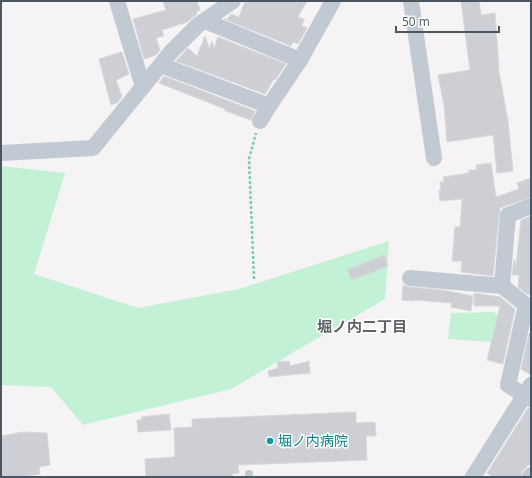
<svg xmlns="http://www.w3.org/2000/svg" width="532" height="478" font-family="'Open Sans','Noto Sans JP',sans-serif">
	<rect width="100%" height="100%" fill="#f5f3f3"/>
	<g fill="#c3f1d5">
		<polygon points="1,166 65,173 34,274 138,308 239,289 389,241 385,299 231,389 83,425 51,387 1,385"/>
		<polygon points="494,312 498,315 493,342 448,339 451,313"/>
	</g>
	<g fill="#cdcfd5" stroke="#d7d9de">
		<polygon points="163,1 197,1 200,10 196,12 197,14 187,22 162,30 164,36 156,38 160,50 156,55 144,59 133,19 166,10"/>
		<polygon points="245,1 307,1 298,17 304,19 302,26 307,28 298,44 293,42 291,46 224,19 227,19 231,14 239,17"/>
		<polygon points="461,1 479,1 481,15 495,13 499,66 498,66 508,121 513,171 497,173 493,135 447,142 444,106 438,75 470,70"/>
		<polygon points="205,36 209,48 212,41 214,48 218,37 286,64 275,80 274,79 265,94 176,61 188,48 197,56"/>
		<polygon points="122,52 129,74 116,80 122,97 117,103 111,105 99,59"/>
		<polygon points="164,76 255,111 251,120 234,114 224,110 225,109 159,83"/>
		<polygon points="491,163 496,197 519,189 517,183 531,178 531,197 500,208 493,276 461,272 462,261 452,261 455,227 460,227 462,199 440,201 439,190 441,190 440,182 444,182 443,177 469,173 469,170 476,170 476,165"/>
		<polygon points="531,216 531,294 527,294 518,287 519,275 512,275 514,259 516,265 521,220"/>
		<polygon points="384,255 388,266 352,280 347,270"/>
		<polygon points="403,285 409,287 443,290 473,296 471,311 451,307 452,303 415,300 415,301 402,300"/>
		<polygon points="474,293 500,297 515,309 503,364 487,360 500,306 474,306"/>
		<polygon points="529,333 531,334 531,375 521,369"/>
		<polygon points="289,361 290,366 309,361 310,373 269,377 268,371 278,368 277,362"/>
		<polygon points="528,408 531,408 531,463 523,470 521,477 493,477 487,473"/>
		<polygon points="356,412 356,423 375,422 376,436 366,436 367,460 238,465 239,473 232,474 233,477 146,477 145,459 175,457 174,428 192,427 192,419"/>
		<polygon points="169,414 171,430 138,432 137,420 142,420 141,417"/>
		<polygon points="22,432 47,433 50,465 39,467 40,474 22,477 1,477 1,436"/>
	</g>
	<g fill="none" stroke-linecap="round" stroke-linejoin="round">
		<polyline stroke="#7ad0a6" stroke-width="2.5" stroke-dasharray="3 2" stroke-linecap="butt" points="254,279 249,159 256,133"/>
		<polyline stroke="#c1cad2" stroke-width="8" points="249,474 249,477"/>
		<g stroke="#c1cad2" stroke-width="16">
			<polyline points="117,1 143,87"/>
			<polyline points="411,1 434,158"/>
			<polyline points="205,21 300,60"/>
			<polyline points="161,65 269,106"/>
			<polyline points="260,121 269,106 300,60 333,1"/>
			<polyline points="1,153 93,148 171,52 198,25 233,1"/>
			<polyline points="531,206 508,215 502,286 526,305 508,385 531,399"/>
			<polyline points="410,278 502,286"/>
			<polyline points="473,477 531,385"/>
			<polyline points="530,477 531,475"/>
		</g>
	</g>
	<circle fill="#0f9aa8" stroke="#fff" stroke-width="1.5" cx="270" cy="441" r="4"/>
	<g text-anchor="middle" stroke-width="3" stroke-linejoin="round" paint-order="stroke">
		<g font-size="14" fill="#0d838f" stroke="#fff" text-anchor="start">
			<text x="278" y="446">堀ノ内病院</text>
		</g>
		<g font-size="15" font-weight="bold" fill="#5f6368" stroke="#fff">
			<text x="362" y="332">堀ノ内二丁目</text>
		</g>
	</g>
	<rect width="532" height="478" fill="none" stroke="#4a5661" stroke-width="4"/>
	<path d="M396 26v6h103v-6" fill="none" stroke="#4a5661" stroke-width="2"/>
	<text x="402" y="26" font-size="12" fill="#4a5661" stroke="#ffffff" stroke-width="3" paint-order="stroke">50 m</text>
</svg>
